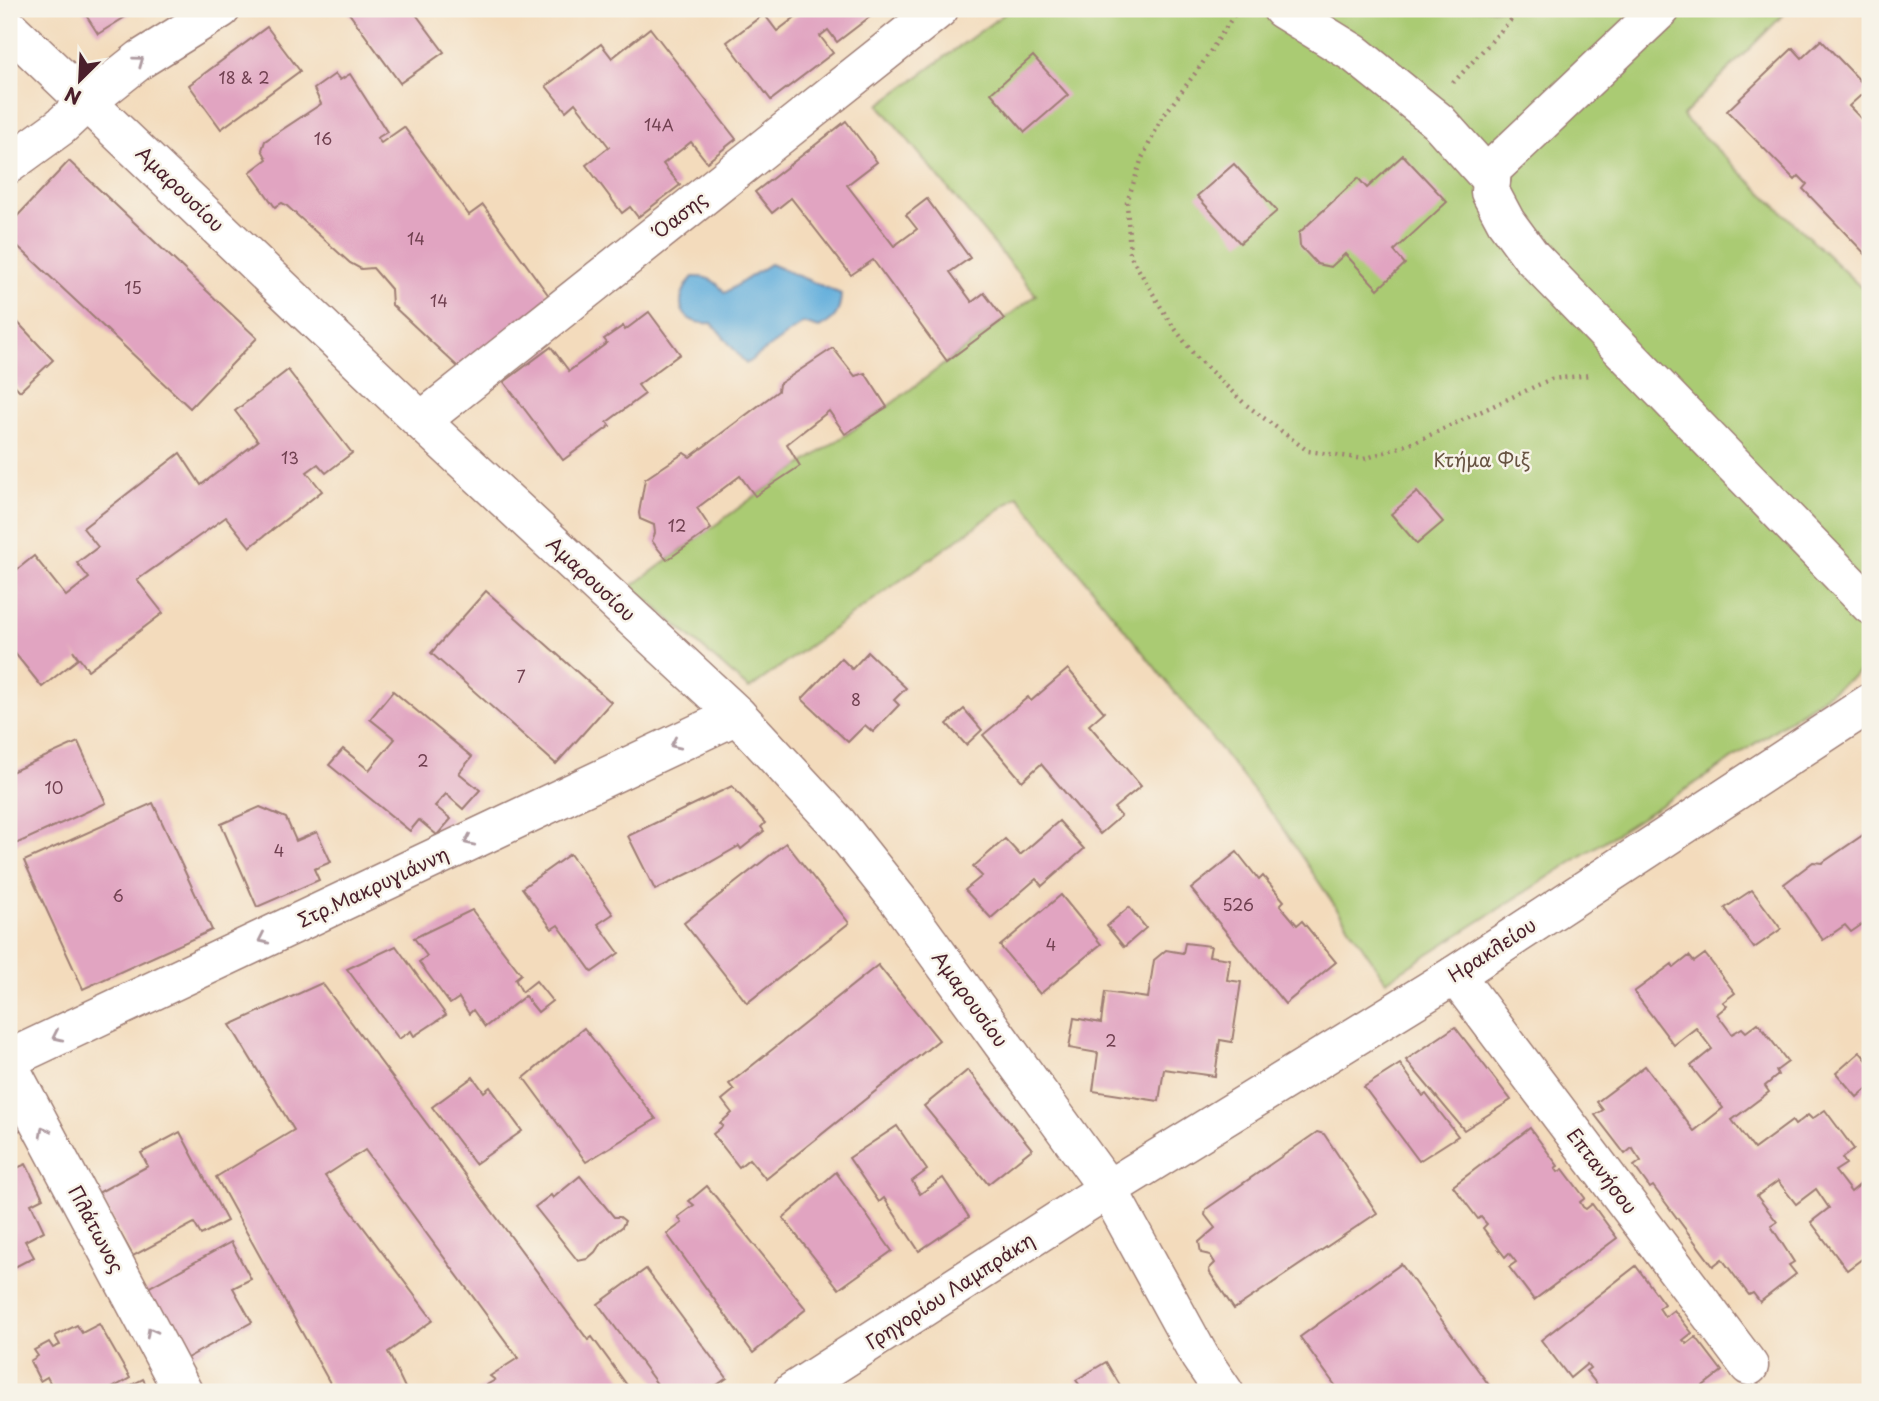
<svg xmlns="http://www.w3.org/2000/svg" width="1879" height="1401" font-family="'Playpen Sans',sans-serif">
	<rect width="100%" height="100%" fill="#f7f3e8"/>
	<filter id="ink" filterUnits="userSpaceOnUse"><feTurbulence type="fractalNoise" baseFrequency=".0143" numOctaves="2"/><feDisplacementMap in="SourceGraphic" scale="14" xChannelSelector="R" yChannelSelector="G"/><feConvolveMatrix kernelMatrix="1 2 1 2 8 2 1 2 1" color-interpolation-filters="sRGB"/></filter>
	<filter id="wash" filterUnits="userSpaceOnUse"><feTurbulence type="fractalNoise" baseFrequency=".00686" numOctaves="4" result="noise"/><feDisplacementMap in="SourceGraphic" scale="28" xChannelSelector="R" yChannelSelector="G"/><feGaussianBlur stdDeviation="1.57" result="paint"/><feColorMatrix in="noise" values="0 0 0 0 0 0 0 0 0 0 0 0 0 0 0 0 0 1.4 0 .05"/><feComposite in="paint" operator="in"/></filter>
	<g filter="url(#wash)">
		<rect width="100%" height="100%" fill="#f3dbbc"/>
		<polygon fill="#aacb73" stroke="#7a754f" stroke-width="2" points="1011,9 1789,9 1682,116 1870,296 1870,665 1719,768 1386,981 1276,819 1018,496 749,689 632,586 755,496 887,407 1036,295 879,105"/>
		<path fill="#64afdc" stroke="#576784" stroke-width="2" d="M770 264 841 294C840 313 836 319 819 328L803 323 746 364 712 323C679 326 672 300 693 277 709 276 716 281 725 293Z"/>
		<g id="blocks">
			<g fill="#e1a4c1">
				<polygon points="82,9 138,9 98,34"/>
				<polygon points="346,9 412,9 444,52 400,83"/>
				<polygon points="794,9 880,9 837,42 828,30 820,36 833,53 771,100 727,42 764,14 777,31 798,15"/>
				<polygon points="267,27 300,71 221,129 189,85"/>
				<polygon points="650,28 736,139 707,162 691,142 663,164 680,185 638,217 630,207 622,213 586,165 609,147 575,103 566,111 546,86 601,44 612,58"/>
				<polygon points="1821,40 1868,89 1849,106 1870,128 1870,259 1803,189 1807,184 1799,176 1795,180 1727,111 1793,48 1802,58"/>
				<polygon points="1033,56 1068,95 1025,132 991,93"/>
				<polygon points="335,74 340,80 350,74 387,132 377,138 381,143 404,127 469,215 483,205 552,300 458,367 392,305 391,289 373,268 361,269 350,263 286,205 282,203 275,207 250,172 267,159 262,150 265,141 321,104 314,89"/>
				<polygon points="846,121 877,162 847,185 894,246 917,229 906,215 927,199 970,258 950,272 972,302 984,293 1004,319 947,361 873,260 851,275 791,198 772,213 755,192"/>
				<polygon points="1403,155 1447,202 1394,251 1405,264 1378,289 1345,254 1331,267 1317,264 1300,246 1299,233 1358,178 1367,188"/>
				<polygon points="69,161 257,338 190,408 9,238 9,225"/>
				<polygon points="1234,164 1277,211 1240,243 1197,196"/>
				<polygon points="649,312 680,354 638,385 645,394 607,422 610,426 563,460 504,382 551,347 569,371 607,343 604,339 623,326 625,330"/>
				<polygon points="9,313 53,360 20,391 9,379"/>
				<polygon points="833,348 855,376 865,373 887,407 845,434 829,411 787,444 800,466 755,496 740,476 697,508 711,529 667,560 652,541 655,533 654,525 640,519 639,513 645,479 684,453 690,457 778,391 779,384"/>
				<polygon points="288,370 352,453 326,473 318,464 307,472 322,491 250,547 226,517 137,580 163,613 88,670 73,650 78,659 42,687 9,646 9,576 34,556 66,596 89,578 77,563 98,547 83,528 180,453 201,485 258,441 235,411"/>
				<polygon points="1417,492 1443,522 1417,544 1391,514"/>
				<polygon points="486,591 611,702 556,764 431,653"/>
				<polygon points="868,652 906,688 894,700 899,705 873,732 865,725 848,742 802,699 841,658 852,669"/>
				<polygon points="1068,669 1104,712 1089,725 1141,786 1114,808 1121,816 1100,834 1041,764 1022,781 983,735 1028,697 1031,701"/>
				<polygon points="393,691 472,757 459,773 480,790 463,809 446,794 435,806 451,819 437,835 419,820 410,831 329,765 343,749 369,770 395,739 370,719"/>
				<polygon points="964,709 982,730 966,745 947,724"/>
				<polygon points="78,742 106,803 9,847 9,773"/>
				<polygon points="732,786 765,823 761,827 764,831 741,849 739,846 702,867 655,890 628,836"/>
				<polygon points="153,803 212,930 83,989 24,861"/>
				<polygon points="260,807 286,818 296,841 317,832 331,862 314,869 319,880 257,907 221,824"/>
				<polygon points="1059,821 1084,849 1042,886 1036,879 991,918 965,890 982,876 973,867 1005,839 1020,855"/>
				<polygon points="1866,833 1870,839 1870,919 1851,932 1845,925 1823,940 1784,884 1813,862 1822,863"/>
				<polygon points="786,843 849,923 747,1003 684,923"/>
				<polygon points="1237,852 1259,880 1263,876 1284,901 1280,905 1297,925 1302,921 1336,962 1285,1004 1191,889"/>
				<polygon points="570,854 613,914 598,924 619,953 592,972 558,925 552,929 522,888"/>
				<polygon points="1752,890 1781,929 1754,948 1725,908"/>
				<polygon points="1061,895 1101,944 1040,994 1000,946"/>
				<polygon points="1129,907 1146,928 1124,947 1107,926"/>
				<polygon points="472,910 521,974 515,979 522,992 536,981 552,1001 538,1012 525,996 485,1027 473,1010 469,1014 459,998 450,1004 419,962 427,956 414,938"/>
				<polygon points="1185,943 1211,946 1209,956 1230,959 1227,980 1241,982 1232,1042 1220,1040 1215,1076 1164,1069 1159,1101 1093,1091 1098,1053 1069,1048 1074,1018 1101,1023 1105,992 1148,998 1154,960 1166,950 1183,953"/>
				<polygon points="396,946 446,1015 414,1036 411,1031 399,1039 347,969"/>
				<polygon points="1705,954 1735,993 1723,1002 1727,1006 1717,1014 1732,1034 1742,1028 1746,1032 1758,1023 1788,1062 1776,1071 1778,1075 1765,1086 1769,1092 1732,1120 1754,1149 1792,1121 1795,1125 1808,1115 1812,1119 1825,1110 1854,1149 1842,1158 1846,1164 1835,1171 1851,1192 1862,1183 1866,1189 1870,1186 1870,1253 1847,1270 1811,1222 1829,1208 1816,1189 1796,1204 1778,1181 1757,1196 1777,1222 1771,1226 1794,1262 1789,1265 1796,1274 1760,1302 1753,1293 1749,1295 1722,1259 1713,1266 1653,1186 1650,1188 1634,1166 1641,1161 1632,1148 1625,1154 1595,1115 1603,1110 1597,1102 1645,1066 1694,1131 1723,1108 1691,1066 1712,1049 1696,1028 1674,1045 1634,992 1672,964 1674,968 1689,956 1694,962"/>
				<polygon points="878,965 939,1040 766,1179 749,1159 739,1167 713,1134 723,1126 720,1123 732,1113 722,1100 734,1090 729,1084"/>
				<polygon points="322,983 588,1340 592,1337 632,1392 475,1392 495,1380 490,1376 518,1358 365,1150 325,1176 433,1320 388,1352 407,1392 335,1392 216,1177 294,1130 230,1025"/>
				<polygon points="1455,1027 1511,1100 1464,1130 1406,1060"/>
				<polygon points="584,1028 656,1119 586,1162 524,1078"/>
				<polygon points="1860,1052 1870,1064 1870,1086 1857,1097 1836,1073"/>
				<polygon points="1400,1064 1423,1096 1426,1094 1458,1136 1419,1161 1364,1087"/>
				<polygon points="968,1070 1032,1149 988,1184 924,1106"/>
				<polygon points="473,1077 484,1092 490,1087 522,1131 475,1164 432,1107"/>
				<polygon points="9,1099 24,1128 9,1136"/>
				<polygon points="897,1126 927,1170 912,1181 920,1194 943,1178 969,1217 919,1251 884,1198 879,1202 849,1158"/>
				<polygon points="1530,1128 1558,1166 1555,1168 1558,1172 1563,1169 1585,1198 1580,1202 1583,1207 1586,1209 1592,1204 1617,1238 1534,1300 1509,1267 1516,1262 1509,1253 1505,1257 1483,1228 1487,1224 1481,1217 1478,1219 1453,1186"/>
				<polygon points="180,1132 227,1221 201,1235 194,1223 133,1256 98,1193 148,1166 141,1153"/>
				<polygon points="1317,1132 1324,1134 1377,1213 1234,1309 1210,1273 1209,1269 1215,1263 1210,1255 1201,1253 1199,1242 1215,1228 1205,1215 1206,1209"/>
				<polygon points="9,1152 17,1168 26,1164 43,1198 31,1204 44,1231 25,1241 34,1257 9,1270"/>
				<polygon points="836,1172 892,1251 839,1289 783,1218"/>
				<polygon points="580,1176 614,1217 620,1217 625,1221 622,1227 601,1243 595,1252 587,1259 578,1261 535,1207 551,1195 553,1198"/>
				<polygon points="707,1186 806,1309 753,1353 667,1234 682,1223 678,1217 694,1205 689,1201"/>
				<polygon points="231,1242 251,1279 233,1288 252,1322 178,1363 139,1293"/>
				<polygon points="1401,1264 1494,1392 1340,1392 1300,1337"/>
				<polygon points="1636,1266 1664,1304 1659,1308 1665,1317 1674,1310 1692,1333 1683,1340 1687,1344 1696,1337 1722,1371 1695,1392 1603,1392 1586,1371 1590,1368 1587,1364 1570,1378 1541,1340"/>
				<polygon points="646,1269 727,1378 707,1392 663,1392 598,1304"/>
				<polygon points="99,1324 130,1378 105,1392 55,1392 47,1377 40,1381 30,1361 38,1356 34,1350 49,1342 53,1348 60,1345 55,1336 77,1325 82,1333"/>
				<polygon points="1106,1362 1124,1392 1080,1392 1083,1390 1076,1380"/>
				<polygon points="143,1379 150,1392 118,1392"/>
			</g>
		</g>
	</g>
	<g filter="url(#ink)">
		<use href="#blocks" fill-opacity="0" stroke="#9e7d74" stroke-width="2"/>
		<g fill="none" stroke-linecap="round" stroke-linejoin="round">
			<defs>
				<g id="minor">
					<polyline points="1282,9 1355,54 1438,121 1491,180"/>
					<polyline points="1661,9 1492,169 1490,192 1506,222 1531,256 1870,605"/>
					<polyline points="9,164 60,127 88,101 141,59 221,9"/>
					<polyline points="421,421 939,9"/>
					<polyline points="1455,975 1749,1366"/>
					<polyline points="9,1059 737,715"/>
					<polyline points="9,1066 183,1392"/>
				</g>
				<g id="major">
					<polyline points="9,28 421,421 737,715 838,824 899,901 1108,1189 1200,1357 1224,1392"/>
					<polyline points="792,1392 1084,1204 1455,975 1870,703"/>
				</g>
			</defs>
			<use href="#minor" stroke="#9e7d74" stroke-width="41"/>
			<use href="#major" stroke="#9e7d74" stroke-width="41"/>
			<g stroke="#9e7d74" stroke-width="4.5" stroke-dasharray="2 5" stroke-linecap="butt">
				<polyline points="1238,9 1202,64 1162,118 1142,158 1127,202 1130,255 1168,319 1195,356 1245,404 1308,451 1364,459 1415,442 1551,379 1591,375"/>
				<polyline points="1453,83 1521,9"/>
			</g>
			<use href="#minor" stroke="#fff" stroke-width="38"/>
			<use href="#major" stroke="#fff" stroke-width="38"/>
		</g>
		<defs><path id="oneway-chevron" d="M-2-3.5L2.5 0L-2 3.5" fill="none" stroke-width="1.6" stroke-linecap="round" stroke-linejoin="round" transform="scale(1.75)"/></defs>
		<g stroke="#ae9aa0">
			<use href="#oneway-chevron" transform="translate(139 61) rotate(-36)"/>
			<use href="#oneway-chevron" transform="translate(675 744) rotate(155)"/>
			<use href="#oneway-chevron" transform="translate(469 841) rotate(155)"/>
			<use href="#oneway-chevron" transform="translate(263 939) rotate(155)"/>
			<use href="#oneway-chevron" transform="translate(57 1036) rotate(155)"/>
			<use href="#oneway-chevron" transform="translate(44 1131) rotate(-118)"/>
			<use href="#oneway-chevron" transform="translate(151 1332) rotate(-118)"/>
		</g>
	</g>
	<g text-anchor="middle" stroke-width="5" stroke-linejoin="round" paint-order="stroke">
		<g font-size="16" fill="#704050">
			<text x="244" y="84">18 &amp; 2</text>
			<text x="659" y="131">14A</text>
			<text x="323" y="145">16</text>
			<text x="416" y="245">14</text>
			<text x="133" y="294">15</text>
			<text x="439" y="307">14</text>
			<text x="290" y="464">13</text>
			<text x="677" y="532">12</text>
			<text x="521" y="683">7</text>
			<text x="856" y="706">8</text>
			<text x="423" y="767">2</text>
			<text x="54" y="794">10</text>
			<text x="279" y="857">4</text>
			<text x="118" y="902">6</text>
			<text x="1238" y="911">526</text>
			<text x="1051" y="951">4</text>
			<text x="1111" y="1047">2</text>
		</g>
		<g font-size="19" fill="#4a1f2b" stroke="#f7f3e8">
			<text transform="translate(180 189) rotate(44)" y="7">Αμαρουσίου</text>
			<text transform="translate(680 215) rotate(-38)" y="7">Όασης</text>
			<text transform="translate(591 579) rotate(43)" y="7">Αμαρουσίου</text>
			<text transform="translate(373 887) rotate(-25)" y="7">Στρ.Μακρυγιάννη</text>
			<text transform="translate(1492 950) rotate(-33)" y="7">Ηρακλείου</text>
			<text transform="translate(970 999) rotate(54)" y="7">Αμαρουσίου</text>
			<text transform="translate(1602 1171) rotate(53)" y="7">Επτανήσου</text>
			<text transform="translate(96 1229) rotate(62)" y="7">Πλάτωνος</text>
			<text transform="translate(950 1291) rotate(-33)" y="7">Γρηγορίου Λαμπράκη</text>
		</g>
		<g font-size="19" fill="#675341" stroke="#f7f3e8">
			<text x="1482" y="467">Κτήμα Φιξ</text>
		</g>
	</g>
	<rect width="1879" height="1401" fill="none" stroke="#f7f3e8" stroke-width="35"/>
	<g transform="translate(80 80) rotate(204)" stroke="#f7f3e8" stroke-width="5" paint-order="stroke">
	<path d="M0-5L12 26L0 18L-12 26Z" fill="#4a1f2b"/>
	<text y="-10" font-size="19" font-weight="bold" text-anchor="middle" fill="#4a1f2b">N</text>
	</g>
</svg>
